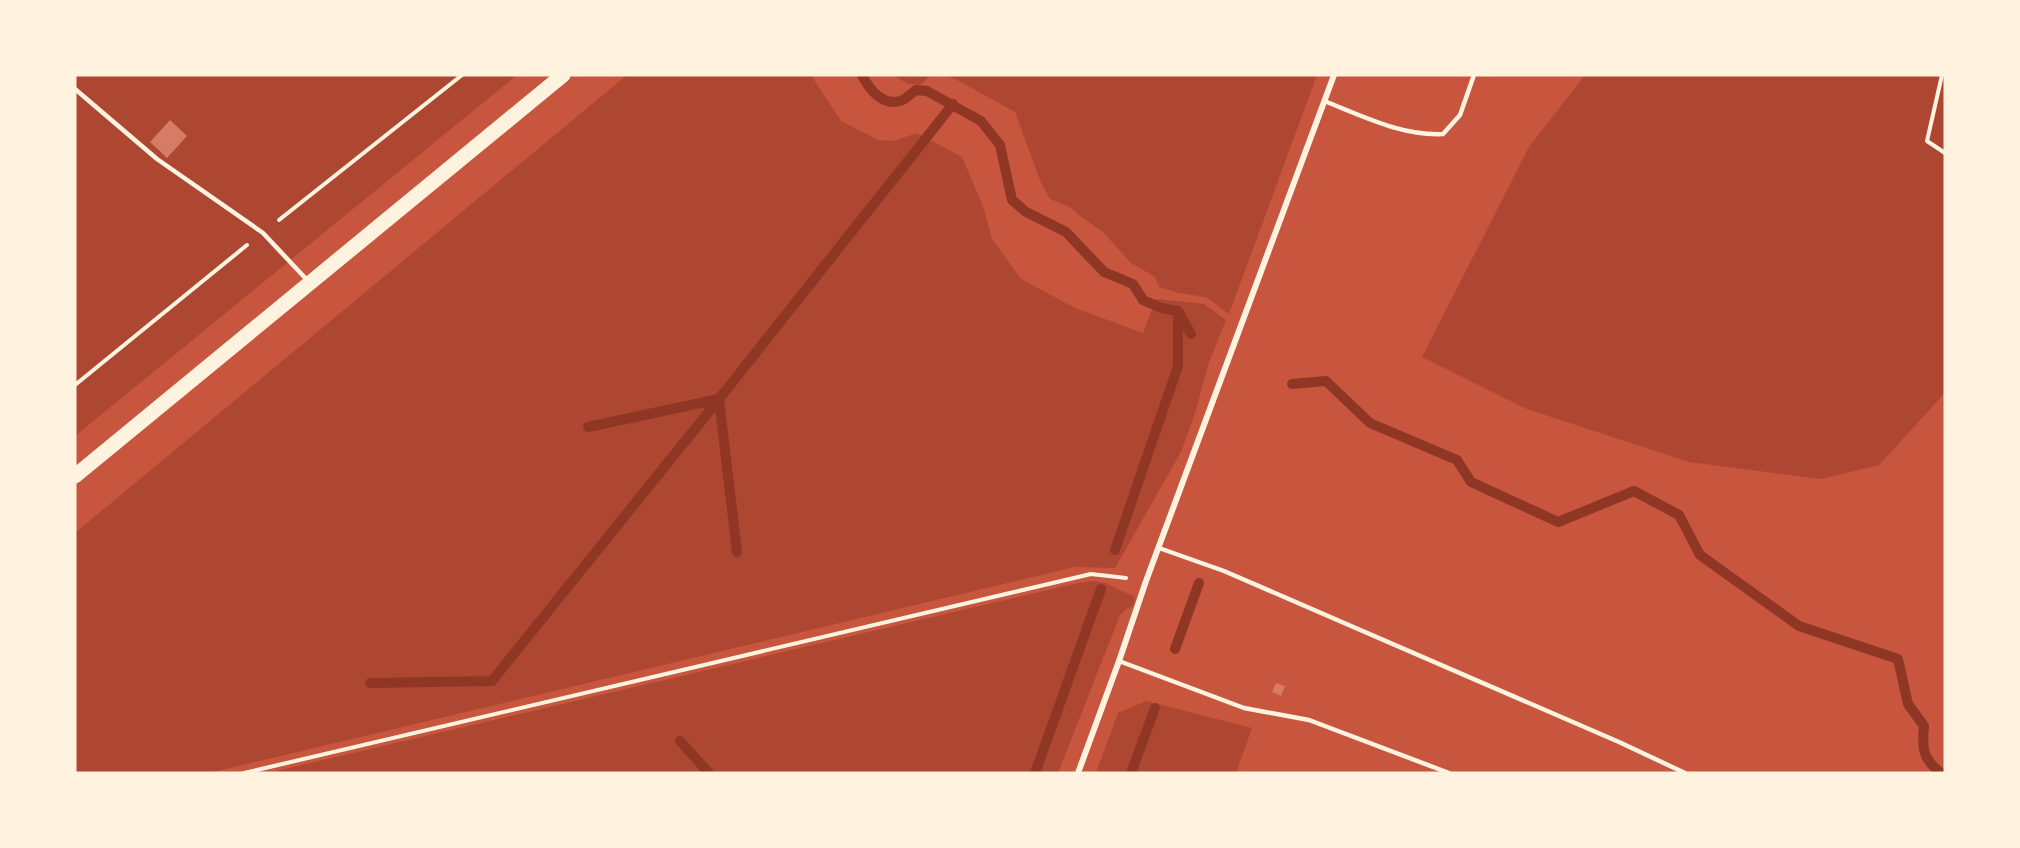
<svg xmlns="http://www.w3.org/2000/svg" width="2020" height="848" font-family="'Nunito Sans',sans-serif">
	<rect width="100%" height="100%" fill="#c8553d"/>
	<g fill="#ae4732">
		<polygon points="75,75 517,75 75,436"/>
		<polygon points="627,75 811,75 841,121 878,140 894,141 917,133 962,157 983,206 992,239 1021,279 1075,308 1143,333 1156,299 1204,304 1226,320 1209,362 1196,410 1181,452 1115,568 1075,567 209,773 75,773 75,533"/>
		<polygon points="893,75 942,75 929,77 920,85 908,84"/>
		<polygon points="945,75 1317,75 1229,314 1206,297 1179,293 1159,287 1155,277 1131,263 1102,231 1080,216 1070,207 1050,199 1041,183 1015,112 959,81"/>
		<polygon points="1585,75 1945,75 1945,390 1943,395 1879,465 1821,479 1689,462 1527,409 1422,357 1529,147"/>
		<polygon points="1093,581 1105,583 1135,597 1133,606 1126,609 1120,615 1058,773 268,773 1078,583"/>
		<polygon points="1146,701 1252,728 1236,773 1096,773 1118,713"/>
	</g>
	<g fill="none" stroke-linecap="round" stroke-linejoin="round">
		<g stroke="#8f3625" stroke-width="10">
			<path d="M862 75C869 89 882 106 900 101 905 100 911 94 916 90L927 91 981 121 1000 145 1012 200 1026 212 1066 232 1104 272 1133 284 1143 300 1161 308 1178 311 1191 334"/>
			<path d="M1292 384 1326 381 1370 423 1457 460 1471 482 1558 522 1634 491 1679 515 1700 555 1799 626 1898 659 1908 704 1924 726C1922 747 1922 759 1941 773"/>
			<polyline points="588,427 719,399 737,552"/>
			<polyline points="1115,550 1178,366 1178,312"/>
			<polyline points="1175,649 1199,583"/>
			<polyline points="370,683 492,681 719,399 953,104"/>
			<polyline points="680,741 709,773"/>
			<polyline points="1035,773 1101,589"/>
			<polyline points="1131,773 1155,708"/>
		</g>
	</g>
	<g fill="#d67c66">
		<polygon points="170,120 187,136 167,158 150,142"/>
		<polygon points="1276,683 1285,686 1281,696 1272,692"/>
	</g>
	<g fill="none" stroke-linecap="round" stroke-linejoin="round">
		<g stroke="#fff3e0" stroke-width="4">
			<polyline points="1942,75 1927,141 1945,153"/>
			<polyline points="279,220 462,75"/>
			<polyline points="75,385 247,245"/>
			<polyline points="244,773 1091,574 1126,578"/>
		</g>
		<g stroke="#fff3e0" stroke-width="4.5">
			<polyline points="75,89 157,159 263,233 308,281"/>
			<path d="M1324 101C1363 116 1401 136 1443 134L1460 115 1474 75"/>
			<polyline points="1159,548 1224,571 1619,742 1685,773"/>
			<polyline points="1119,661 1244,708 1309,720 1449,773"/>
		</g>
		<polyline stroke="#fff3e0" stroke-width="6" points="1078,773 1119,661 1146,581 1334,75"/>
		<polyline stroke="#fff3e0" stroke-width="15" points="75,476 563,75"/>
	</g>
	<rect width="2020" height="848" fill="none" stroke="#fff3e0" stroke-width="153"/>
</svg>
